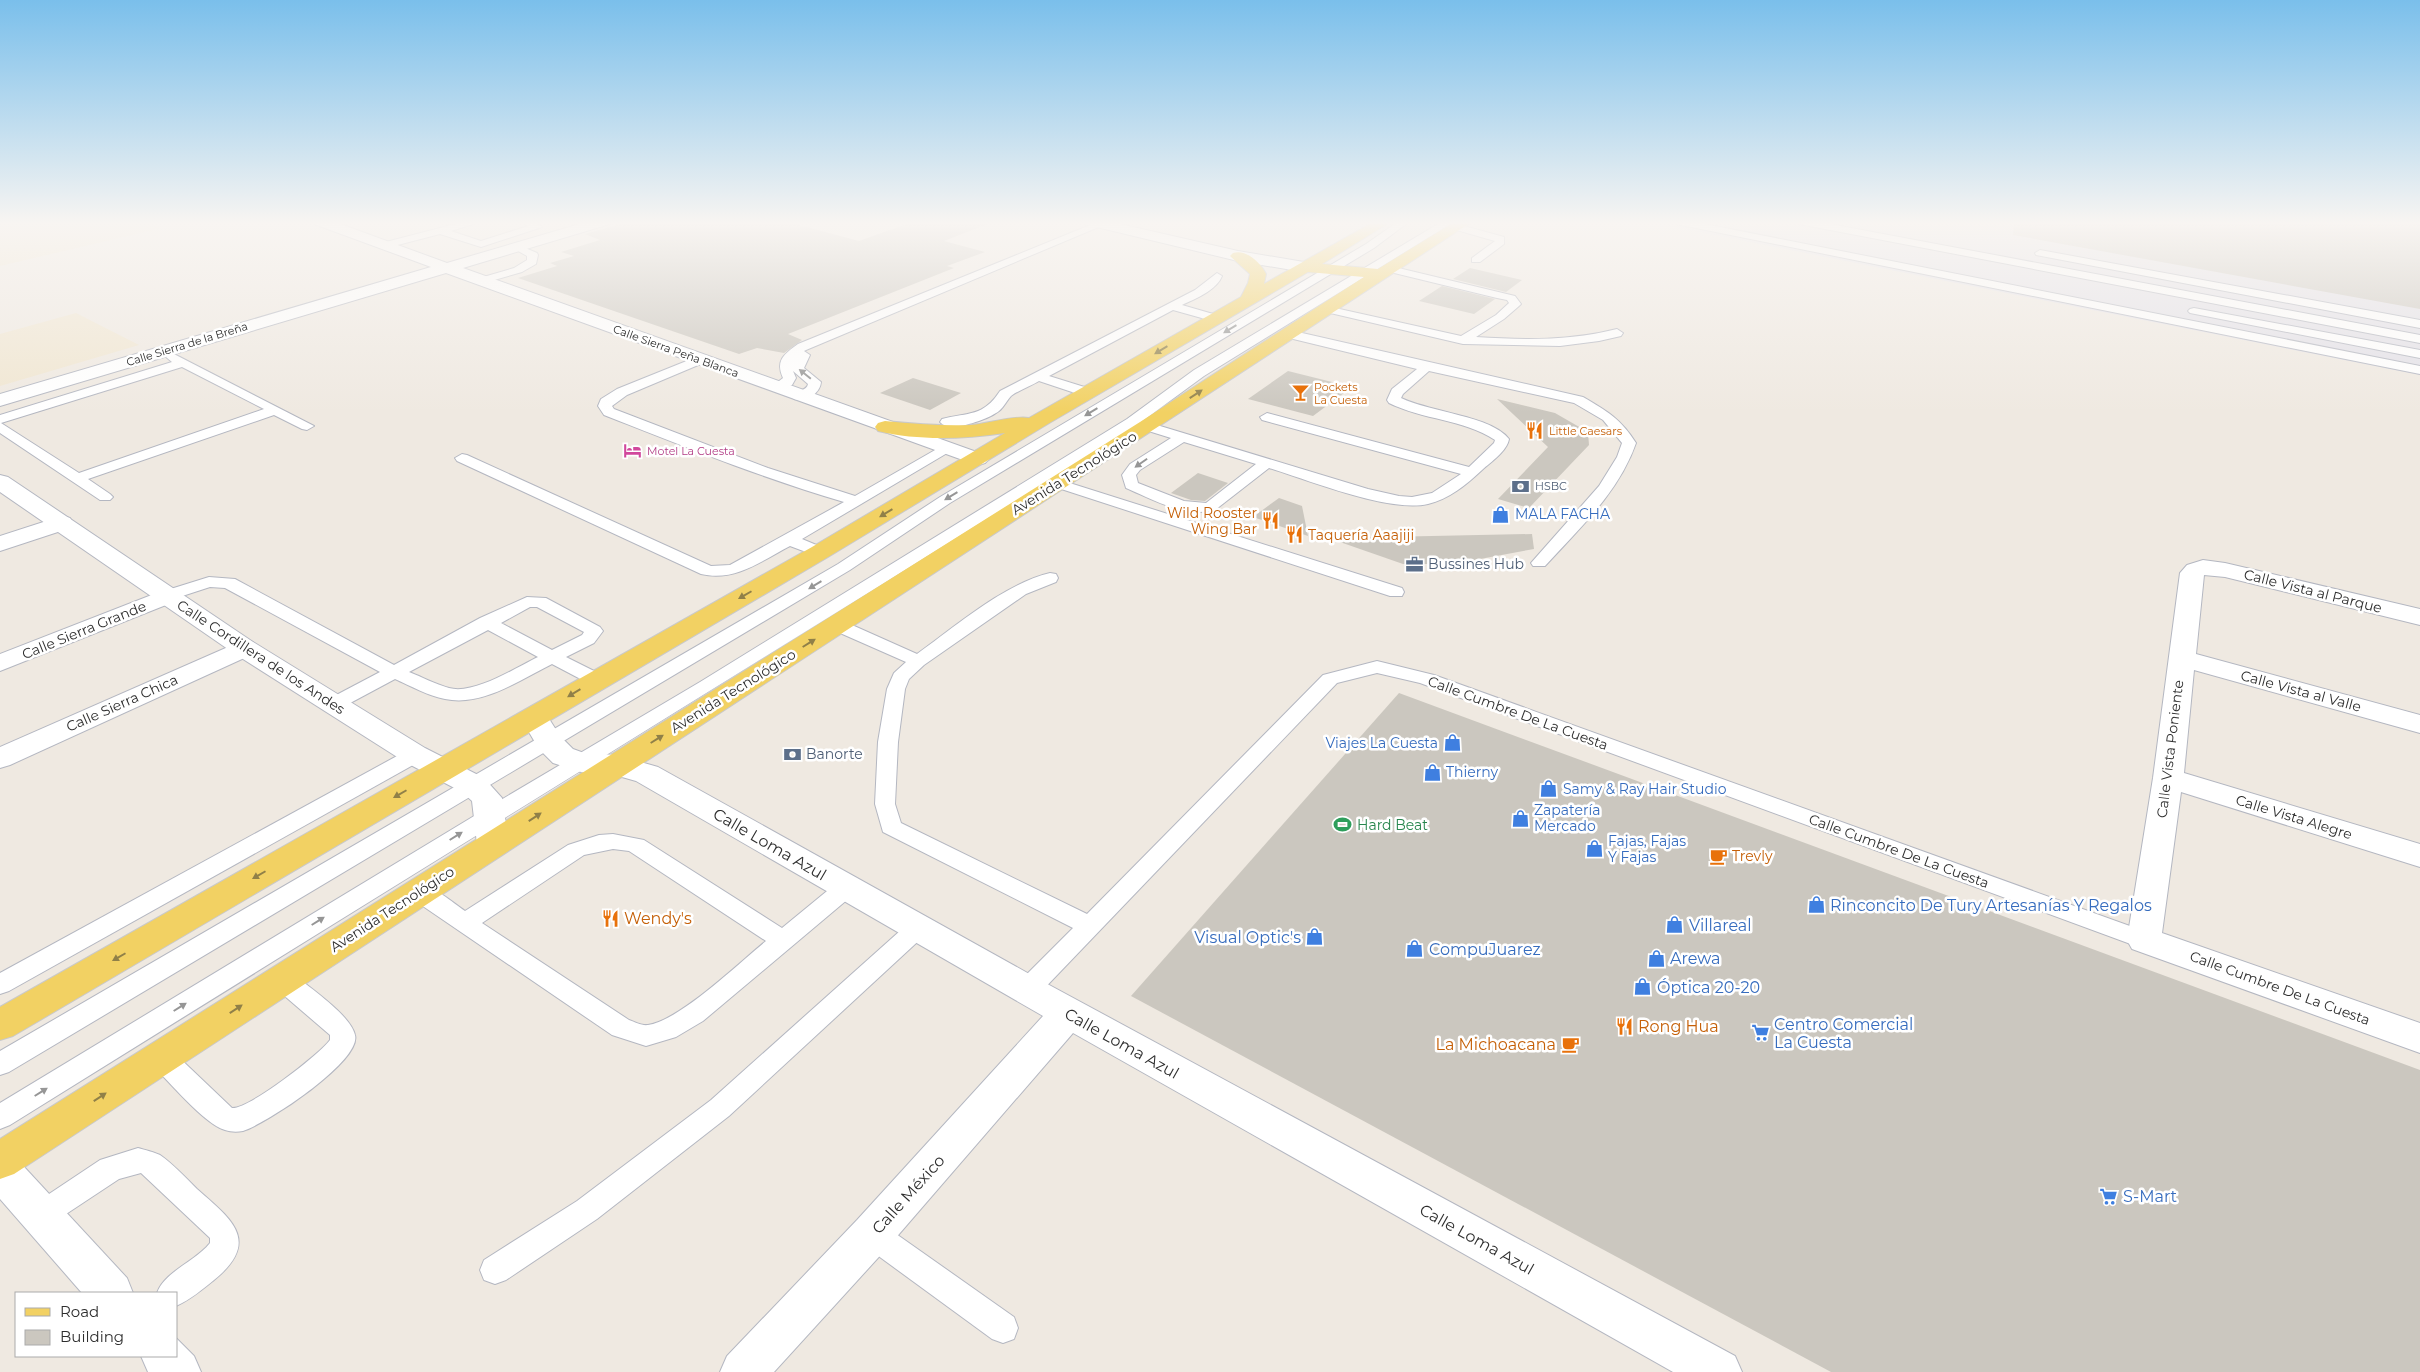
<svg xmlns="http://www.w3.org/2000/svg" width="2420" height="1372" font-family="Montserrat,sans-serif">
	<rect width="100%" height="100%" fill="#efe9e1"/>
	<polygon fill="#e3e1e8" points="1644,221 2420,221 2420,375"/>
	<g fill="#f0e6d1">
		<polygon points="0,221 144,221 162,228 0,266"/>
		<polygon points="76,313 139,345 0,386 0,334"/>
	</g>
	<g fill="#cbc7bf">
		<polygon points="631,221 784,221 859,241 915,221 990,221 990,223 944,241 985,252 947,266 954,268 788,334 802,340 784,353 757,348 739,354 518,278 557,266 550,263 574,256 561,252 600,240 585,234"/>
		<polygon points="2014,221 2420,221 2420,309 2013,235"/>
		<polygon points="1470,268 1522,280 1506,292 1453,279"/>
		<polygon points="1442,286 1495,299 1474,314 1419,301"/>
		<polygon points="1288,371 1352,387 1313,416 1248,399"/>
		<polygon points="913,378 961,393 930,410 880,393"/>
		<polygon points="1497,399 1555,413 1588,432 1589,445 1529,508 1498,499 1548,447"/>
		<polygon points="1198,473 1228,483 1205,501 1191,500 1171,493"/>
		<polygon points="1279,498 1302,506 1308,536 1253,517"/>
		<polygon points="1532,534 1534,549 1453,564 1403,564 1337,541 1337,538"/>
		<polygon points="1399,693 2420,1070 2420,1372 1831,1372 1131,996"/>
	</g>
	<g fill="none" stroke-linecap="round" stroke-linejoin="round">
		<defs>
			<g id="service">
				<polygon points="467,221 483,221 451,231 481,241 528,226 520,221 533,221 542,227 481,247 440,234 386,248 381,245 382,243"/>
				<path d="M1100 221H1113L806 350 804 351 810 355 804 368 821 382C820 394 806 402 794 399L792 396C797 390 807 391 808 384L793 371 796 378 792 385 777 392 770 388 783 378C775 361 784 354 798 344Z"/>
				<polygon points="1399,221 1410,221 1374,248 950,503 850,570 9,1072 0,1075 0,1051 838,564 940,497 1366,244"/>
				<path d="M1443 221H1455L1204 376 1137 425C762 660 385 891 10 1125L0 1129V1103L484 810 700 682 1127 419 1194 370Z"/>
				<polygon points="1671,221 1690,221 2420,366 2420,374 1676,224"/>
				<polygon points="1794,221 1814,221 2420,335 2420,343 1799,224"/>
				<polygon points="1457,224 1504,237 1504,244 1480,262 1472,262 1472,258 1495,241 1453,229 1452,227"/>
				<polygon points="516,244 537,253 538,255 536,264 522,272 484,283 480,282 480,278 514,268 527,260 527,256 511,247"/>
				<polygon points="2040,250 2420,320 2420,328 2036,255 2035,253"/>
				<path d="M1390 266 1515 296 1521 304 1519 306 1504 319 1476 337C1524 340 1570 341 1617 329L1623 333 1621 336 1599 341 1560 346 1463 344 1326 312 1320 309 1326 306 1461 336 1496 315 1509 303 1507 300 1497 298 1386 271 1385 269Z"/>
				<path d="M1217 273 1222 276C1217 290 1195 299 1182 305L1220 316 1222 318 1220 320 1216 322 1173 310 1049 376 1094 390 1096 393 1094 396H1084L1039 381C1031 386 1019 390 1011 396 1007 400 1004 407 999 411 989 419 949 434 940 422L942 419C969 412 983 417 1000 391L1195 290Z"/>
				<polygon points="2194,308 2420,350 2420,358 2190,313 2188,311 2190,309"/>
				<path d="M1289 330 1583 397C1607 411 1621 419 1636 443 1619 492 1579 529 1545 566H1533L1531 563 1599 486 1617 457 1622 443 1603 420 1574 403 1429 371 1403 394 1401 398C1429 412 1492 416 1509 439 1507 451 1491 462 1482 470 1466 485 1449 499 1428 504 1389 513 1308 480 1269 468L1215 510C1184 518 1154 500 1126 488L1122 475 1130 464 1171 438 1142 429 1140 426 1142 423 1147 422 1368 489 1399 496 1412 497 1432 493 1461 474 1262 420 1260 417 1267 413 1469 467 1494 443 1495 440C1463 419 1423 420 1389 403L1387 400 1392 389 1417 369 1285 337 1283 334ZM1184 442 1256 464 1206 503 1184 501 1138 483 1136 475 1140 470Z"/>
				<path d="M172 353 314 426 307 430 302 429 274 415 88 479 110 494 113 497 110 500H100L0 433V415L172 362 166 357ZM182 367 264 409 79 473 1 423Z"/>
				<path d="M699 356 703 357 705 360 703 363 627 395 612 406 614 409 768 468 855 496 942 446 947 445 954 449 802 539 826 549 828 552 826 555H814L790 546C761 561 735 582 701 574L457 461 455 458 462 454 467 455 711 566 730 565 844 502C762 478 683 446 604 415L598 406 601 399 617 389Z"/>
				<polygon points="1057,479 1402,588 1404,592 1402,596 1390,596 1052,486 1050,483 1052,480"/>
				<path d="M1050 573 1056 574 1058 578 1056 582 1026 594 924 665 909 679 905 689 898 742 895 804 901 823 1087 914 1323 675 1377 661 1434 675 2152 934 2156 940 2152 946 2144 949 2136 946 1420 683 1377 673 1337 683 1036 997 1027 1000 1018 997 1015 990 1018 983 1073 928 883 832 875 804 878 742 887 689 894 673 906 662 831 629 828 625 831 621H843L917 654C956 626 1004 584 1050 573Z"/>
				<path d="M209 577 235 579 394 665 480 618 527 597 546 598 600 627 603 631 594 643 566 657 604 676 606 680 604 684H590L552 664C520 680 482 707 445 699 428 696 411 686 395 679L339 709 332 711 325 709 322 705 325 701 380 672 225 588 210 587 167 601 161 600 158 596 161 592ZM530 607H537L584 632 582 635 552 650 501 623ZM488 630 538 657C515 668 474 695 449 688 435 684 422 677 409 672Z"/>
				<polygon points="415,749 422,750 425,755 422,760 9,991 0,994 0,973 408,750"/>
				<path d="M613 834 644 840 782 928 838 882 846 880 854 882 857 888 854 894 703 1021 676 1037 646 1046 612 1035 411 898 408 892 411 886C430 881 450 901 465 911L568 845 599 835ZM613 849 629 851 766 941C740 962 679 1021 648 1025 642 1026 635 1022 629 1020L482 923 584 855Z"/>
				<polygon points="918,919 926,922 930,928 926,934 729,1116 597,1219 506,1280 495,1284 484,1280 480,1270 484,1260 577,1201 711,1100 910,922"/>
				<path d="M282 970 291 972C308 987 350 1014 355 1035 362 1061 266 1124 243 1131 237 1132 231 1132 225 1130 204 1124 169 1081 152 1065L148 1057 152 1049 161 1046 170 1049 232 1108C249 1109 319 1055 330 1040V1035L273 986 270 979 273 972Z"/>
				<path d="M138 1148C145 1150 154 1152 160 1155 173 1164 186 1178 197 1189 231 1219 262 1241 214 1280 203 1289 190 1300 176 1306V1293H157C165 1271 195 1262 210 1243V1238L141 1173 119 1179 51 1224 41 1228 31 1224 27 1215 31 1206 100 1160Z"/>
				<polygon points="872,1220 882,1224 1014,1317 1018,1328 1014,1339 1003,1343 992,1339 862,1244 857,1234 862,1224"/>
			</g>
			<g id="minor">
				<polygon points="312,221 332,221 447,263 590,221 612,221 610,224 463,268 985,455 989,459 985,463 978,465 971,463 446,273 0,406 0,394 431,267 314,224"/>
				<polygon points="62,516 70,518 73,523 70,528 0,551 0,536"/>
				<polygon points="2203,560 2225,563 2420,609 2420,625 2225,577 2204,575 2196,654 2420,715 2420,733 2194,670 2184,773 2420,844 2420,867 2181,792 2162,933 2420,1023 2420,1053 2132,949 2127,940 2153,778 2180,573 2187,565"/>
				<polygon points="167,589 176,591 179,596 176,601 0,671 0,654"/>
				<polygon points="244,640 253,642 257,648 253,654 10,765 0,768 0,747"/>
				<polygon points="534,708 544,711 560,736 573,749 584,753 616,755 658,767 1040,980 1735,1356 1742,1372 1673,1372 1073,1033 887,1248 774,1372 720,1372 727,1356 857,1220 1043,1016 636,781 615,775 581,772 553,763 539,749 520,717 524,711"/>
				<polygon points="0,1151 14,1156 127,1278 133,1293 82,1293 0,1199"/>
				<polygon points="176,1338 194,1356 201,1372 148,1372 141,1356 176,1356"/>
			</g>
			<g id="tertiary">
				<polygon points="1082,221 1107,221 1238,251 1304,262 1312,267 1304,272 1238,261 1084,224"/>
				<polygon points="0,475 8,477 253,642 425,748 484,778 502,798 509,844 504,852 493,855 482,852 477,844 472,801 462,792 405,762 235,654 0,492"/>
			</g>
			<path id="primary" d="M1375 221H1392L1322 264 1378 269 1456 221H1473L14 1174 0 1179V1139L1140 422 1364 277 1308 272 1051 422 828 557 13 1036 0 1040V1007L812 547 1005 433C964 439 918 441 878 431L875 427 878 423 885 421C914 424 942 426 971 425 987 424 1014 415 1029 418L1241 297 1248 283 1250 274 1230 256 1233 253C1246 249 1260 262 1266 274L1264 284Z"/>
		</defs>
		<use href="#service" stroke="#b4b7c1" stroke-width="2"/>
		<use href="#minor" stroke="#b4b7c1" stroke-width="2"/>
		<use href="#tertiary" stroke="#b4b7c1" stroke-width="2"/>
		<use href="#primary" stroke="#c9c9c9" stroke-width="2"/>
		<use href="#service" fill="#fff" fill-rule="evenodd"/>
		<use href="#minor" fill="#fff" fill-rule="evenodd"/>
		<use href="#tertiary" fill="#fff" fill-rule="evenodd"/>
		<use href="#primary" fill="#f2d163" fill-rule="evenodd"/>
	</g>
	<defs><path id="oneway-solid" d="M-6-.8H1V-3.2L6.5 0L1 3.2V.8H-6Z" transform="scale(1.25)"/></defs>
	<g fill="#969696">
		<use href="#oneway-solid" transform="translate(1230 329) rotate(149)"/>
		<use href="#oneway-solid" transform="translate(805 374) rotate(-141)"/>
		<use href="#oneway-solid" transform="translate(1091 412) rotate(149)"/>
		<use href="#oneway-solid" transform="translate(1141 463) rotate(145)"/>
		<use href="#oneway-solid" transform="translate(951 496) rotate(149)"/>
		<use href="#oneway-solid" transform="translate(815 585) rotate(149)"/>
		<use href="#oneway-solid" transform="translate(456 836) rotate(-32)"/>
		<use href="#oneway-solid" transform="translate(318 921) rotate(-32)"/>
		<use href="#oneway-solid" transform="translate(180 1007) rotate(-32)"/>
		<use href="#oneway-solid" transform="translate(41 1092) rotate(-32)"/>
	</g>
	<g fill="#908048">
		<use href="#oneway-solid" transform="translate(1161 350) rotate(149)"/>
		<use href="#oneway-solid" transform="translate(1196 394) rotate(-33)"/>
		<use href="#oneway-solid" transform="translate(886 513) rotate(149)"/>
		<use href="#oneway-solid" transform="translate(745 595) rotate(150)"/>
		<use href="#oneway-solid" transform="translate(809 643) rotate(-32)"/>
		<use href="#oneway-solid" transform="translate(574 693) rotate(149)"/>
		<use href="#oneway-solid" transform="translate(657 739) rotate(-32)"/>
		<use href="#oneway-solid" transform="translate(400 794) rotate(150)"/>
		<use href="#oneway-solid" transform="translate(535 817) rotate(-33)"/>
		<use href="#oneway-solid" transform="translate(259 875) rotate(150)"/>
		<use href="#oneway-solid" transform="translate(119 957) rotate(150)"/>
		<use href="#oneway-solid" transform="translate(236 1009) rotate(-33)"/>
		<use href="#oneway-solid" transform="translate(100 1097) rotate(-33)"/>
	</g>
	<linearGradient id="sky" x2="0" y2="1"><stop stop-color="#7abfeb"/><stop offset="0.54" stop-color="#f8f5f2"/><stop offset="1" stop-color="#f8f5f2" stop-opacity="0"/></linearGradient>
	<rect width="2420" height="413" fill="url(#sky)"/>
	<defs>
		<symbol id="bar-bare" viewBox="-9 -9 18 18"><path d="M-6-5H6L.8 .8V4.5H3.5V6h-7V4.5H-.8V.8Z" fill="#e8710a" stroke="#fff" stroke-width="2.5" paint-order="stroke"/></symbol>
		<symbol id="restaurant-bare" viewBox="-9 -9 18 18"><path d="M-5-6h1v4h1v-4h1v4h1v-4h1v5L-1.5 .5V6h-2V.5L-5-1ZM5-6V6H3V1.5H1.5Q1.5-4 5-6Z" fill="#e8710a" stroke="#fff" stroke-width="2.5" paint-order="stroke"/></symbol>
		<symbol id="hotel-bare" viewBox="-9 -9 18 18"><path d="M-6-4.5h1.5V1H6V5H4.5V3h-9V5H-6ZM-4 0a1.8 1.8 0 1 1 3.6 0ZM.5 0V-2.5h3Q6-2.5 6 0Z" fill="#d1479c" stroke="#fff" stroke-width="2.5" paint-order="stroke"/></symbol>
		<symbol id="bank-bare" viewBox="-9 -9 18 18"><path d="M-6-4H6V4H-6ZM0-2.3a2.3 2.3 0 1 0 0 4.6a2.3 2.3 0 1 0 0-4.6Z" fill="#5c6f8a" stroke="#fff" stroke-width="2.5" paint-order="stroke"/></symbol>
		<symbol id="shop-bare" viewBox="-9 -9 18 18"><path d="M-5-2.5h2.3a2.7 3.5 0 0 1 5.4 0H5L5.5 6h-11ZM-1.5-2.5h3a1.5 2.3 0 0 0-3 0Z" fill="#3f7fe0" stroke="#fff" stroke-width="2.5" paint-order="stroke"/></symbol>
		<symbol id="office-bare" viewBox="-9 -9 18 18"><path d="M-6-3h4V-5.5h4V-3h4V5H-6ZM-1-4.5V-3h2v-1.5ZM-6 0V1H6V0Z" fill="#5c6f8a" stroke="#fff" stroke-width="2.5" paint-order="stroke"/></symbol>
		<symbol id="stadium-bare" viewBox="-9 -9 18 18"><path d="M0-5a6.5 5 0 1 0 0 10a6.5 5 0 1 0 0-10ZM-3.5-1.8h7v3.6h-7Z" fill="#2e9e5b" stroke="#fff" stroke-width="2.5" paint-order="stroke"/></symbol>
		<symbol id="cafe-bare" viewBox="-9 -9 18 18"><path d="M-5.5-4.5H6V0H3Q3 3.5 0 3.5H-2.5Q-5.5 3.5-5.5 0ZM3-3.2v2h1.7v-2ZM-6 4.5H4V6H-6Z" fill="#e8710a" stroke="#fff" stroke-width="2.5" paint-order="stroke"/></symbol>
		<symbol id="supermarket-bare" viewBox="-9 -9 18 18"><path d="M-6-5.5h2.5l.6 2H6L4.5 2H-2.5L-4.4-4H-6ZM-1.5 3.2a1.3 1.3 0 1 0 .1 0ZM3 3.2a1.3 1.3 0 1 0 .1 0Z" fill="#3f7fe0" stroke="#fff" stroke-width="2.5" paint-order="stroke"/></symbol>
	</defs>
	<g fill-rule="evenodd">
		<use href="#bar-bare" x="1288" y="380" width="25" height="25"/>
		<use href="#restaurant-bare" x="1522" y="418" width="25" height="25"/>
		<use href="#hotel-bare" x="620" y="438" width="25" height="25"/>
		<use href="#bank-bare" x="1508" y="474" width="25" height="25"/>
		<use href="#shop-bare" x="1488" y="502" width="25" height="25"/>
		<use href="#restaurant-bare" x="1258" y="508" width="25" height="25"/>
		<use href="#restaurant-bare" x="1282" y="522" width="25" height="25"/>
		<use href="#office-bare" x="1402" y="552" width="25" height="25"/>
		<use href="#shop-bare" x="1440" y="730" width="25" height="25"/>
		<use href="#bank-bare" x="780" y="742" width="25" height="25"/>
		<use href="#shop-bare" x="1420" y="760" width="25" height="25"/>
		<use href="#shop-bare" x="1536" y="776" width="25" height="25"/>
		<use href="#shop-bare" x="1508" y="806" width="25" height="25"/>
		<use href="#stadium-bare" x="1330" y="812" width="25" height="25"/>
		<use href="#shop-bare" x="1582" y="836" width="25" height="25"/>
		<use href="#cafe-bare" x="1706" y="844" width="25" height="25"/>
		<use href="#shop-bare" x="1804" y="892" width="25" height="25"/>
		<use href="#restaurant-bare" x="598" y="906" width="25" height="25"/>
		<use href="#shop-bare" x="1662" y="912" width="25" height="25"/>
		<use href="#shop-bare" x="1302" y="924" width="25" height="25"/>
		<use href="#shop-bare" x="1402" y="936" width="25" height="25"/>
		<use href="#shop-bare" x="1644" y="946" width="25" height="25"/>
		<use href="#shop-bare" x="1630" y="974" width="25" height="25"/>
		<use href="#restaurant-bare" x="1612" y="1014" width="25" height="25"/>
		<use href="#supermarket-bare" x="1748" y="1020" width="25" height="25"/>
		<use href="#cafe-bare" x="1558" y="1032" width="25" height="25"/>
		<use href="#supermarket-bare" x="2096" y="1184" width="25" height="25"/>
	</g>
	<g text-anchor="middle" stroke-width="5" stroke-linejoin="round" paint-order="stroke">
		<g font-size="11" fill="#2e2e2e" stroke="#fff">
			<text transform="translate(187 344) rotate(-17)" y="4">Calle Sierra de la Breña</text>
			<text transform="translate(676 351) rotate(20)" y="4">Calle Sierra Peña Blanca</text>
		</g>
		<g font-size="11" fill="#c56008" stroke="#fff" text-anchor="start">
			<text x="1314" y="391">Pockets<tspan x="1314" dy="13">La Cuesta</tspan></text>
			<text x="1549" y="435">Little Caesars</text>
		</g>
		<g font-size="11" fill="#b23c85" stroke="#fff" text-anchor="start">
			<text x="647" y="455">Motel La Cuesta</text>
		</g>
		<g font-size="11" fill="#4e5e75" stroke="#fff" text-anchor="start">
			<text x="1535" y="490">HSBC</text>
		</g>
		<g font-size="14" fill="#2e2e2e" stroke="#fff">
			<text transform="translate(1074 473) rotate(-32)" y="5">Avenida Tecnológico</text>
			<text transform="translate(2313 591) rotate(14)" y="5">Calle Vista al Parque</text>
			<text transform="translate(84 630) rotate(-22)" y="5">Calle Sierra Grande</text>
			<text transform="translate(261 657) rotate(33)" y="5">Calle Cordillera de los Andes</text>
			<text transform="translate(733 691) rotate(-32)" y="5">Avenida Tecnológico</text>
			<text transform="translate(2301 691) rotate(15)" y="5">Calle Vista al Valle</text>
			<text transform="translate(122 703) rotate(-24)" y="5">Calle Sierra Chica</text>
			<text transform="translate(1518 713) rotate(20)" y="5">Calle Cumbre De La Cuesta</text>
			<text transform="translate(2170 749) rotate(-83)" y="5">Calle Vista Poniente</text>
			<text transform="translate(2294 817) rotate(17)" y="5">Calle Vista Alegre</text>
			<text transform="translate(1899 851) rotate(20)" y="5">Calle Cumbre De La Cuesta</text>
			<text transform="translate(392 909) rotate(-33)" y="5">Avenida Tecnológico</text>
			<text transform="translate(2280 988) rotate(20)" y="5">Calle Cumbre De La Cuesta</text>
		</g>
		<g font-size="14" fill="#c56008" stroke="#fff" text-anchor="start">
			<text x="1257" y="518" text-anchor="end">Wild Rooster<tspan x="1257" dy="16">Wing Bar</tspan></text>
			<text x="1308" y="540">Taquería Aaajiji</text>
			<text x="1732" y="861">Trevly</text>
		</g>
		<g font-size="14" fill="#366cbe" stroke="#fff" text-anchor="start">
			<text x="1515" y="519">MALA FACHA</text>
			<text x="1438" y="748" text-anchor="end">Viajes La Cuesta</text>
			<text x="1446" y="777">Thierny</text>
			<text x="1563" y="794">Samy &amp; Ray Hair Studio</text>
			<text x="1534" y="815">Zapatería<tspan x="1534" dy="16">Mercado</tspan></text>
			<text x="1608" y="846">Fajas, Fajas<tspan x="1608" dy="16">Y Fajas</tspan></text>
		</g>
		<g font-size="14" fill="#4e5e75" stroke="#fff" text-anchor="start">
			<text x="1428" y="569">Bussines Hub</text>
			<text x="806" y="759">Banorte</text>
		</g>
		<g font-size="14" fill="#27864d" stroke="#fff" text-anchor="start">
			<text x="1357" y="830">Hard Beat</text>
		</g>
		<g font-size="16" fill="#2e2e2e" stroke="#fff">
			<text transform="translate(770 844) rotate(30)" y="6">Calle Loma Azul</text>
			<text transform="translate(1122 1043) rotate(29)" y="6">Calle Loma Azul</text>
			<text transform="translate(908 1194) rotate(-48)" y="6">Calle México</text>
			<text transform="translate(1477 1239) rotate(29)" y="6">Calle Loma Azul</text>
		</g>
		<g font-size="16" fill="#366cbe" stroke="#fff" text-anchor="start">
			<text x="1830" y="911">Rinconcito De Tury Artesanías Y Regalos</text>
			<text x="1689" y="931">Villareal</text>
			<text x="1301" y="943" text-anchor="end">Visual Optic's</text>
			<text x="1429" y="955">CompuJuarez</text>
			<text x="1670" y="964">Arewa</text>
			<text x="1657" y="993">Óptica 20-20</text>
			<text x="1774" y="1030">Centro Comercial<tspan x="1774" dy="18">La Cuesta</tspan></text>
			<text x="2123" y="1202">S-Mart</text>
		</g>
		<g font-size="16" fill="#c56008" stroke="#fff" text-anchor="start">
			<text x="624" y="924">Wendy's</text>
			<text x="1638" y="1032">Rong Hua</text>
			<text x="1556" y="1050" text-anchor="end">La Michoacana</text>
		</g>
	</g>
	<rect x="15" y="1292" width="162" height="65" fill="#ffffff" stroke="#ababab"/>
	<rect x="25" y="1308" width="25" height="8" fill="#f2d163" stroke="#ababab"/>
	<text x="60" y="1317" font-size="15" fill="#2e2e2e">Road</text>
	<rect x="25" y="1330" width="25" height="15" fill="#cbc7bf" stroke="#ababab"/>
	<text x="60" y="1342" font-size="15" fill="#2e2e2e">Building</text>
</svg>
